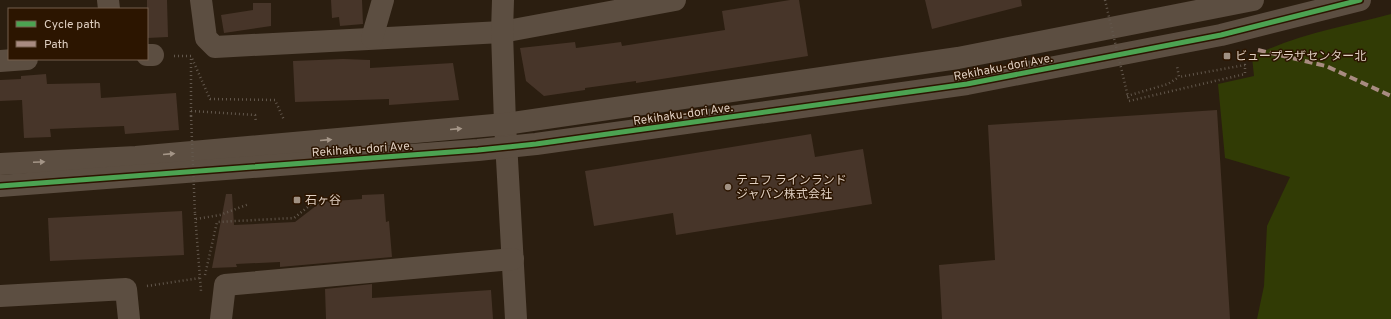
<svg xmlns="http://www.w3.org/2000/svg" width="1391" height="319" font-family="Overpass,'Noto Sans JP',sans-serif">
	<rect width="100%" height="100%" fill="#2b1e10"/>
	<path fill="#313b05" d="M1391 14V319H1257L1264 286 1267 226 1290 177 1225 158 1218 84 1254 76 1252 57C1295 34 1344 27 1391 14Z"/>
	<g fill="#473529">
		<polygon points="147,0 167,0 168,37 147,38"/>
		<polygon points="331,0 362,0 363,24 340,26 339,17 332,18"/>
		<polygon points="790,0 799,0 808,56 636,83 636,81 585,88 585,90 544,96 526,81 520,48 575,42 576,48 621,42 622,46 725,30 722,11"/>
		<polygon points="925,0 1021,0 1022,6 932,29"/>
		<polygon points="253,3 271,3 271,26 224,33 221,15 253,10"/>
		<polygon points="343,59 370,60 370,68 453,63 459,100 389,105 389,99 295,102 293,61"/>
		<polygon points="46,74 47,84 100,83 101,98 176,93 179,130 125,134 124,126 50,129 51,137 24,138 22,100 0,101 0,80 21,79 21,76"/>
		<polygon points="1217,110 1230,319 942,319 939,265 995,260 988,125"/>
		<polygon points="811,134 815,157 863,149 872,204 676,235 673,213 594,226 585,171"/>
		<polygon points="226,194 232,194 234,225 295,222 321,202 362,199 362,195 384,194 386,222 389,221 392,257 280,267 280,262 236,264 237,267 212,268"/>
		<polygon points="182,211 184,255 50,261 48,218"/>
		<polygon points="372,284 372,298 491,290 493,319 326,319 325,289"/>
	</g>
	<g fill="none" stroke-linecap="round" stroke-linejoin="round">
		<g stroke="#62574c" stroke-width="2.5" stroke-dasharray="1 3" stroke-linecap="butt">
			<polyline points="174,56 191,56 210,99 275,100 284,120"/>
			<polyline points="1127,96 1168,84 1179,77"/>
			<polyline points="1129,101 1245,74 1245,65 1179,77 1177,66"/>
			<polyline points="191,111 255,115 256,122"/>
			<polyline points="191,116 191,58"/>
			<polyline points="195,214 201,291"/>
			<polyline points="196,219 220,215 249,204"/>
			<polyline points="205,275 217,222 294,218 319,198"/>
			<polyline points="147,286 200,278"/>
		</g>
		<g stroke="#5c4e41" stroke-width="22">
			<polyline points="108,0 109,9"/>
			<polyline points="201,0 206,38 215,47 502,32 675,0"/>
			<polyline points="503,0 502,32 505,124 516,319"/>
			<polyline points="372,38 383,0"/>
			<polyline points="147,55 153,55"/>
			<polyline points="0,61 27,59"/>
			<polyline points="0,164 136,157 505,124 958,58 1253,0"/>
			<polyline points="0,186 478,150 536,144 967,84 1221,35 1360,0"/>
			<polyline points="0,296 126,289 129,319"/>
			<polyline points="221,319 225,285 513,259"/>
		</g>
		<g stroke="#62574c" stroke-width="2.5" stroke-dasharray="1 3" stroke-linecap="butt">
			<polyline points="1105,0 1129,101"/>
			<polyline points="191,116 195,214"/>
		</g>
		<polyline stroke="#a88b81" stroke-width="4" stroke-dasharray="8 4" stroke-linecap="butt" points="1258,50 1326,66 1391,96"/>
		<defs>
			<polyline id="cycleway" points="0,186 478,150 536,144 967,84 1221,35 1360,0"/>
		</defs>
		<use href="#cycleway" stroke="#2c1500" stroke-width="8"/>
		<use href="#cycleway" stroke="#4ca352" stroke-width="5"/>
	</g>
	<defs><path id="oneway-solid" d="M-6-.8H1V-3.2L6.5 0L1 3.2V.8H-6Z"/></defs>
	<g fill="#a49587">
		<use href="#oneway-solid" transform="translate(456 129) rotate(-5)"/>
		<use href="#oneway-solid" transform="translate(326 140) rotate(-5)"/>
		<use href="#oneway-solid" transform="translate(169 154) rotate(-5)"/>
		<use href="#oneway-solid" transform="translate(39 162) rotate(-3)"/>
	</g>
	<g fill="#a09183" stroke="#2c1500" stroke-width="1.5">
		<rect x="1223" y="52" width="8" height="8" rx="2"/>
		<circle cx="728" cy="187" r="4"/>
		<rect x="293" y="196" width="8" height="8" rx="2"/>
	</g>
	<g text-anchor="middle" stroke-width="3" stroke-linejoin="round" paint-order="stroke">
		<g font-size="12" fill="#dfcfc1" stroke="#2c1500" text-anchor="start">
			<text x="1235" y="60">ビュープラザセンター北</text>
			<text x="736" y="184">テュフ ラインランド<tspan x="736" dy="14">ジャパン株式会社</tspan></text>
			<text x="305" y="204">石ヶ谷</text>
		</g>
		<g font-size="12" fill="#dfcfc1" stroke="#2c1500">
			<text transform="translate(1003 67) rotate(-11)" y="4">Rekihaku-dori Ave.</text>
			<text transform="translate(683 114) rotate(-8)" y="4">Rekihaku-dori Ave.</text>
			<text transform="translate(362 149) rotate(-4)" y="4">Rekihaku-dori Ave.</text>
		</g>
	</g>
	<rect x="8" y="8" width="140" height="52" fill="#2c1500" stroke="#745f4d"/>
	<rect x="16" y="21" width="20" height="6" fill="#4ca352" stroke="#745f4d"/>
	<text x="44" y="28" font-size="12" fill="#dfcfc1">Cycle path</text>
	<rect x="16" y="41" width="20" height="6" fill="#a88b81" stroke="#745f4d"/>
	<text x="44" y="48" font-size="12" fill="#dfcfc1">Path</text>
</svg>
